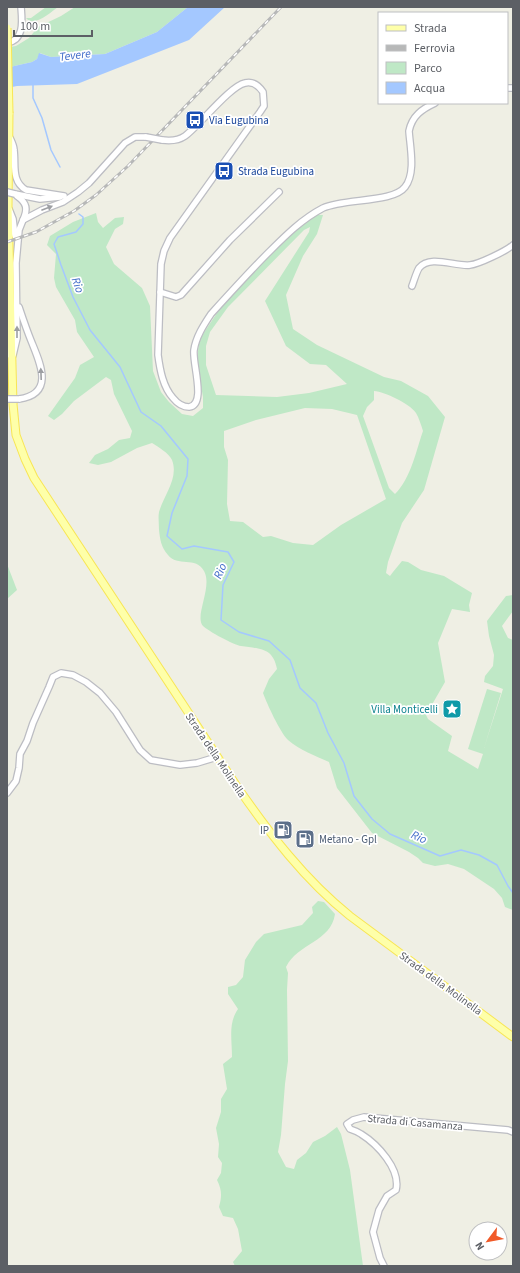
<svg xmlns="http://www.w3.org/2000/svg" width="520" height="1273" font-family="'Source Sans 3',sans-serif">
	<rect width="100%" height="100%" fill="#efefe4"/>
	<g fill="#bfe8c6" fill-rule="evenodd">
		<path d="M46 7H58C51 12 34 28 26 18H31Z"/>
		<polygon points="75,7 188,7 157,32 105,54 51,57 40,53 37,59 32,62 10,67 10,47 16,46 29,38 38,27 61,16"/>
		<path d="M96 213 98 222 103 228 115 218 124 217 123 224 115 229 106 247 114 264 142 288 150 306 153 371 161 392 169 402 182 414 193 416 203 408V397L197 363 199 340 223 304 291 232 317 215H323L317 234 303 256 286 295 293 329 317 345 384 377 401 381 428 396 445 417 424 490 402 523 388 562 386 573 390 576 393 572 402 561 408 562 421 570 444 576 472 593 469 605 470 612 452 609 438 643 445 682 426 715 428 719 452 736 448 751 478 769 483 754 468 749 487 689 501 693 484 748 503 689 484 682 485 676 493 666 494 655 489 636 487 621 506 596 513 595V611L502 626 508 638 513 640V910L505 907 502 898 494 889 464 869 448 864 435 866 423 863 418 858 409 852 372 833 337 788 329 762C316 756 299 750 288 740 280 732 267 704 263 693L269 679 277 669C273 647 259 649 241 646 234 645 208 631 203 626 194 616 213 587 204 571 196 556 177 567 168 555 161 547 160 539 159 530 159 524 158 517 159 512 164 495 179 478 172 460 169 453 158 447 152 443L137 448 111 462 98 465 89 463 95 455 108 449 119 440 130 438 132 431 114 394 111 380 106 377 74 401 62 414 54 420 48 416 75 378 80 365 94 357 77 332 75 320 56 287 54 278 56 254 47 245 50 236 73 222ZM310 227 309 232 265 301 286 346 310 364 326 365 347 384 309 393 277 397 216 395 206 365V346L210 332 228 307 304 230ZM374 391C385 392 409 403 416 413 419 418 421 425 423 431 416 451 411 478 395 494L389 488 363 416 367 407 374 400ZM305 408 332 409 357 415 386 499 341 525 313 545 293 543 271 536 263 537 243 522 230 521 227 504 228 460 224 447V431L256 420Z"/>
		<polygon points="7,564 17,590 7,599"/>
		<path d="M318 901 324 902 335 914C331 942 298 943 286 967L288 973 287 990 288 1061 285 1084 281 1135 278 1152 286 1167 294 1169 297 1160 306 1153 313 1142 325 1136 337 1127 341 1134 350 1170 363 1266H235L233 1262 242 1251 238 1229 233 1218 223 1216 219 1207C222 1196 222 1190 217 1180L221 1173 222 1163 218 1157 219 1144 216 1128 221 1112V1099L227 1089 223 1064 232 1057C232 1040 228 1023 238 1009L228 994V987L236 985 243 977 245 960 256 942 264 934 302 925 313 913 312 907Z"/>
	</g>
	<polygon fill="#a4c8ff" points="188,7 225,7 189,40 77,84 17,86 7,88 10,67 32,62 37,59 39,53 51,57 105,54 157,32"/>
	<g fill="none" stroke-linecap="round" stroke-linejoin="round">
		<g stroke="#a4c8ff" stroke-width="1.5">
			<polyline points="33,84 33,98 42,118 51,150 60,167"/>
			<polyline points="79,214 83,217 83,224 76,232 58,237 54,244 61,265 73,297 90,330 120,367 141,412 161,426 188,459 187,476 172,513 167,536 182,549 194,546 228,552 234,562 223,585 221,620 239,632 269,641 290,660 300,688 316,703 328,733 344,763 354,796 372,819 390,834 440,856 461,850 479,855 497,865 508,886 513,893"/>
		</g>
		<defs>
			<g id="minor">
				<path d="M7 43C25 40 22 20 21 7"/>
				<polyline points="507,88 513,88"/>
				<path d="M10 138C12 142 14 146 14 150 16 165 11 181 26 190L64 196"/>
				<path d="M162 140C170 141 178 141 185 136 200 125 230 86 245 83 253 81 259 86 263 92L264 106 260 112 170 238 164 251 161 264 158 355C160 370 163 387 173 398 177 403 182 407 189 407 207 405 192 363 194 350 196 337 203 326 211 314 230 293 249 272 269 252 286 235 302 219 323 208 344 198 393 203 405 187 416 173 410 147 409 131 412 116 422 109 435 103"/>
				<polyline points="15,194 40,199 60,197"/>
				<path d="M17 196C27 203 28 209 23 220"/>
				<polyline points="9,209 13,219 15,236"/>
				<path d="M412 286C414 281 416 273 419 268 430 254 456 267 470 265 479 264 506 251 513 245"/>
				<polyline points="160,292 176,297 181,295 230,240 279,192"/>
				<path d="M19 307C23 319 27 331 32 343 41 365 54 394 19 399"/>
				<polyline points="7,343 10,355"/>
				<polyline points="13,355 17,338 16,263 19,230 23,220 42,210 63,202 78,192 89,183 125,143 135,137 146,137"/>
				<polyline points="7,793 16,781 19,768 20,754 27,741 33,723 49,687 53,677 61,673 73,675 86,682 100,693 116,712 140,750 151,760 180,765 197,763 217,757"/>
				<path d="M384 1266 380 1258 373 1232 379 1210 387 1196 396 1190C401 1169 377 1144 361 1134 358 1132 353 1130 350 1129L347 1124 353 1120 364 1117 508 1130 513 1132"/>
			</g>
			<path id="major" d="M9 113 8 207 13 404 16 435 25 459 34 478 236 785C270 834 304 879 350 916L513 1037"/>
		</defs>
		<use href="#minor" stroke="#bcbdc3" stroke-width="8"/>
		<use href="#major" stroke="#f8e655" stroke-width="9"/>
		<use href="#minor" stroke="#fff" stroke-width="5.5"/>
		<use href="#major" stroke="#feffa9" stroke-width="7"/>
		<defs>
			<polyline id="rail" points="7,242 36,232 74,211 96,195 128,166 281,7"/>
		</defs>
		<use href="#rail" stroke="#b7b8b8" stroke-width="3"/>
		<use href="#rail" stroke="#fff" stroke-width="1.5" stroke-dasharray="4.5" stroke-linecap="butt"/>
		<defs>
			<g id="minor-bridge">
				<polyline points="146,137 162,140"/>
				<polyline points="7,192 15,194"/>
				<polyline points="7,399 19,399"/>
			</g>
			<polyline id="major-bridge" points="7,28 9,113"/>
		</defs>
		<use href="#minor-bridge" stroke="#bcbdc3" stroke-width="8" stroke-linecap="butt"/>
		<use href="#major-bridge" stroke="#f8e655" stroke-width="9" stroke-linecap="butt"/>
		<use href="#minor-bridge" stroke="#fff" stroke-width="5.5"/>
		<use href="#major-bridge" stroke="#feffa9" stroke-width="7"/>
	</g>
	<defs><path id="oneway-solid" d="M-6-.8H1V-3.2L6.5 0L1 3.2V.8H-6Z"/></defs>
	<g fill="#9d9fa3">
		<use href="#oneway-solid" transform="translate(47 208) rotate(-21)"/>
		<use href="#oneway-solid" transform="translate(17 332) rotate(-90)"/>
		<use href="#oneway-solid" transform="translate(41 374) rotate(-92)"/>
	</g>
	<defs>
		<symbol id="bus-square" viewBox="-11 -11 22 22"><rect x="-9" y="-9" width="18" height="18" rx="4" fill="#1a4fb4" stroke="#fff"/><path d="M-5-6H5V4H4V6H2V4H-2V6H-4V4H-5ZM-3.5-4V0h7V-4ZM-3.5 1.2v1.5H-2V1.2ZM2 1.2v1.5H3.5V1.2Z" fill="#fff"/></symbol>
		<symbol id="sight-square" viewBox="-11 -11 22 22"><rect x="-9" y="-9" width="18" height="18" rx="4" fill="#0f9aa8" stroke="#fff"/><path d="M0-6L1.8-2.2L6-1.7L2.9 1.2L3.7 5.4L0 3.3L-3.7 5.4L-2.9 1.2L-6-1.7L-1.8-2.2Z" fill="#fff"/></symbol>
		<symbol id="fuel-square" viewBox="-11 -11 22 22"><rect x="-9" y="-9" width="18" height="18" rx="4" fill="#5c6f8a" stroke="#fff"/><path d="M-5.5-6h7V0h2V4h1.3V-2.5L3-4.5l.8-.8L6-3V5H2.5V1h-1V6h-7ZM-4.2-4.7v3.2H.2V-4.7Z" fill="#fff"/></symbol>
	</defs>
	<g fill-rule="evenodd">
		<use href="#bus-square" x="184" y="109" width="22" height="22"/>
		<use href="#bus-square" x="213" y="160" width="22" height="22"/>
		<use href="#sight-square" x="441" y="698" width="22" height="22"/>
		<use href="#fuel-square" x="272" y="819" width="22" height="22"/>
		<use href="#fuel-square" x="294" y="828" width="22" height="22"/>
	</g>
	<g text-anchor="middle" stroke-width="3.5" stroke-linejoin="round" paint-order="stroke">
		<g font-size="11" fill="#164399" stroke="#fff" text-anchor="start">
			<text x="209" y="124">Via Eugubina</text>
			<text x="238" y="175">Strada Eugubina</text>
		</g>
		<g font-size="11" fill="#0d838f" stroke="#fff" text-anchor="end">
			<text x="438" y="713">Villa Monticelli</text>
		</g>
		<g font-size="11" fill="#5c5f65" stroke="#fff">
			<text transform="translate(216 755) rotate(56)" y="4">Strada della Molinella</text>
			<text transform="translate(441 983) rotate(36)" y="4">Strada della Molinella</text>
			<text transform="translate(415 1122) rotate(5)" y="4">Strada di Casamanza</text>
		</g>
		<g font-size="11" fill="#4e5e75" stroke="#fff" text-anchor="end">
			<text x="269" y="834">IP</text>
			<text x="319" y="843" text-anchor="start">Metano - Gpl</text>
		</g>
		<g font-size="12" font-style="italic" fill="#416cc9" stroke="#fff">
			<text transform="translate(75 55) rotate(-7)" y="4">Tevere</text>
			<text transform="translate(78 285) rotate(70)" y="4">Rio</text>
			<text transform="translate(220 571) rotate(-66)" y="4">Rio</text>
			<text transform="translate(419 837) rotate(24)" y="4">Rio</text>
		</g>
	</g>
	<rect width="520" height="1273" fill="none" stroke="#5c5f65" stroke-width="16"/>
	<rect x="378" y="12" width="130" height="92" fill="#ffffff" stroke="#bebfc1"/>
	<rect x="386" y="25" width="20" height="6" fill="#feffa9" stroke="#bebfc1"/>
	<text x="414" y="32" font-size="12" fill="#5c5f65">Strada</text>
	<rect x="386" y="45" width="20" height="6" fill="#b7b8b8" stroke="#bebfc1"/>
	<text x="414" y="52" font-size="12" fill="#5c5f65">Ferrovia</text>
	<rect x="386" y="62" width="20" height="12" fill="#bfe8c6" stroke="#bebfc1"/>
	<text x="414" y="72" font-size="12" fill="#5c5f65">Parco</text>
	<rect x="386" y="82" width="20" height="12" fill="#a4c8ff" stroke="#bebfc1"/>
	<text x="414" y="92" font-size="12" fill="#5c5f65">Acqua</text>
	<g transform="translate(488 1241) rotate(238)"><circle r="19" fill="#ffffff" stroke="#bebfc1"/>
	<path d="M0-3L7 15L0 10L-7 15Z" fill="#f15a28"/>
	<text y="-6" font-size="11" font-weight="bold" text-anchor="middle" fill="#5c5f65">N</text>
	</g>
	<path d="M14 30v6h78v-6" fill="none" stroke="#5c5f65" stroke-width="2"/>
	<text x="20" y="30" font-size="12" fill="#5c5f65" stroke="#ffffff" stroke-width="3" paint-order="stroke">100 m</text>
</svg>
